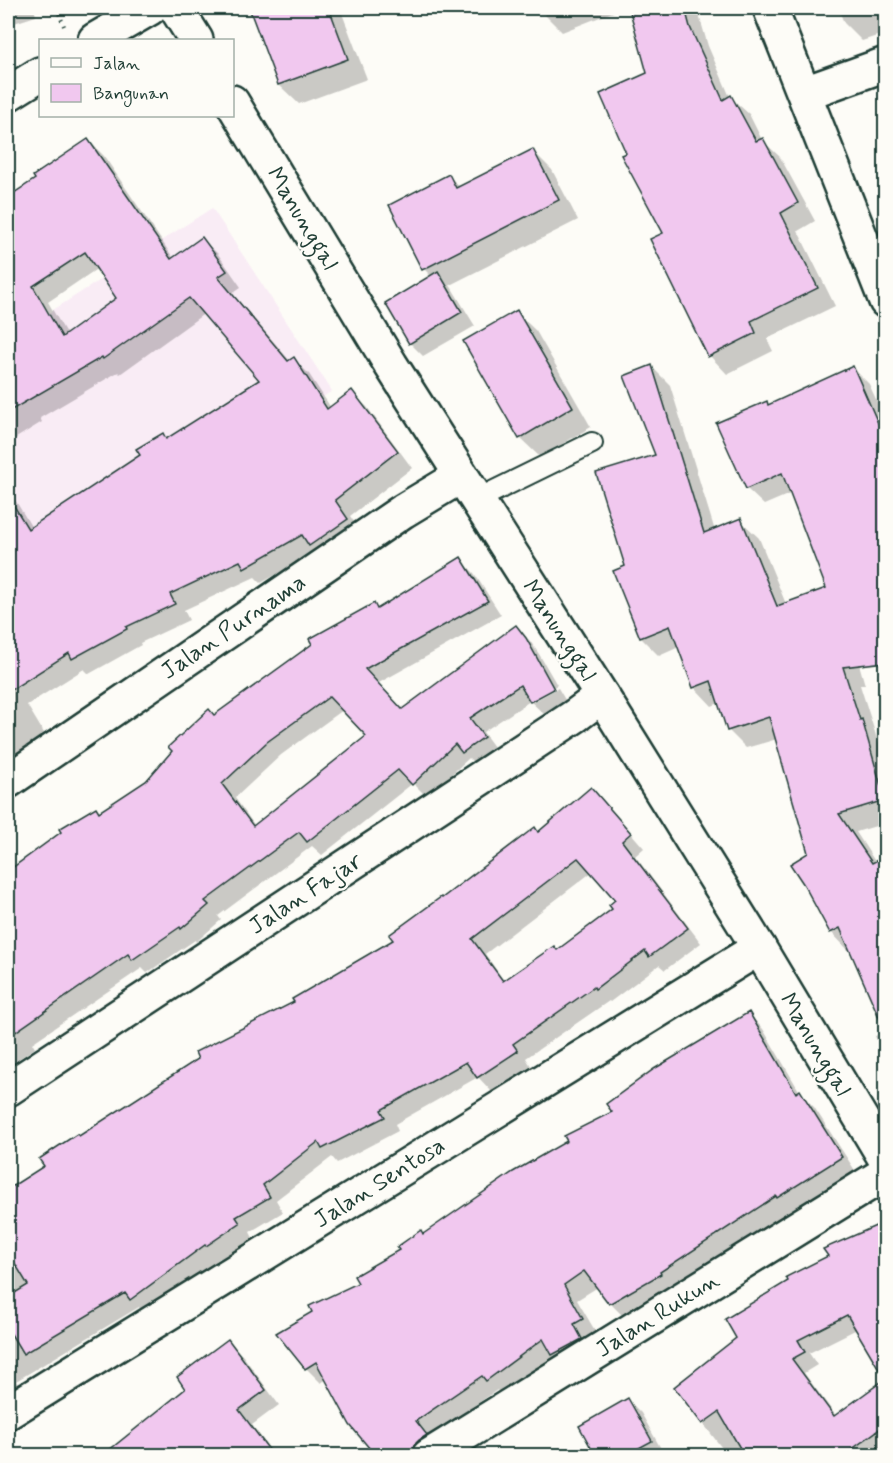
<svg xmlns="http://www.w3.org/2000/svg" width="893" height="1463" font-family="Mynerve,sans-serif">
	<rect width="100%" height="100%" fill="#fdfcf7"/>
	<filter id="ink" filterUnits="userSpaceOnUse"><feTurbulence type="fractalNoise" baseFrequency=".0167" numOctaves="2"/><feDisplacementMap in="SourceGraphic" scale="12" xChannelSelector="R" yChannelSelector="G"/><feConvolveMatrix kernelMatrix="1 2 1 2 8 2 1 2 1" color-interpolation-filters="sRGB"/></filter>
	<g filter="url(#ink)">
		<polygon fill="#f9ecf5" points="212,208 332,391 19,600 8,583 8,339"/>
		<g fill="#0003" fill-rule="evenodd">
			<polygon points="8,8 34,8 36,16 8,25"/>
			<polygon points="251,8 340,8 367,79 299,104 279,85"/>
			<polygon points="541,8 623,8 562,32 544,14"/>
			<polygon points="631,8 697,8 708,46 730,97 749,114 762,140 780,157 815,221 798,231 835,306 767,339 773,351 727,374 710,356 665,233 628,153 649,74"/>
			<polygon points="838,8 886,8 886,33 862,41 844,23"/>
			<path d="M88 140 104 156 174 259 202 239 218 254 241 287 232 293 290 361 294 359 309 374 331 408 351 392 367 407 412 468 350 516 363 535 317 551 261 583 255 577 184 610 189 620 140 643 141 645 89 674 84 669 27 705 47 738 8 763V488L32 528 142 456 162 435 167 440 261 380 205 313 120 374 118 372 40 418 42 422 8 443V199L37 179ZM98 268 119 299 67 335 48 302Z"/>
			<polygon points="533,151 552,170 578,220 450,285 475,326 423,356 410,343 432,277 424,269 449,176 460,187"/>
			<polygon points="516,312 536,331 591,427 540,457 520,438"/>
			<polygon points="652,367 670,385 715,531 740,520 759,538 786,604 843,608 865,685 860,685 878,742 882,746 886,758 886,823 856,832 876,863 883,859 886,861 886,1027 851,949 849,951 831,932 777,739 746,748 728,730 719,703 712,706 694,687 679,647 659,656 641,638 627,567 657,456"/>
			<polygon points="852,367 869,384 886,421 886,661 814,552 792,493 764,505 747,489 766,403 769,406"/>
			<path d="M460 559 474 573 501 615 377 684 402 710 516 627 530 641 539 654 557 685 533 699V702L558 688 567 703 545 715 530 701 483 732 497 751 477 766 469 758 427 797 413 783 322 855 312 846 218 916 221 920 196 942 195 940 147 973 142 968 32 1043 35 1048 8 1066V873L63 832 100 813 147 783 214 717 374 604 379 610ZM343 710 368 737 255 826 235 798 281 755Z"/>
			<path d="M591 789 605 803 644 848 635 856 701 943 665 970 659 965 610 1002 609 1001 526 1058 531 1066 492 1092 478 1077 395 1124 398 1131 337 1163 332 1157 276 1200 283 1212 250 1232 253 1238 221 1259 220 1258 145 1314 139 1307 16 1381 19 1387 8 1394V1191L46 1167 79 1138 395 941 539 834ZM592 872 617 900 614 909 557 952 505 982 485 954Z"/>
			<polygon points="749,1014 763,1029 801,1094 814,1107 856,1172 793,1212 791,1210 674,1288 625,1318 610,1303 598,1287 577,1300 597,1334 568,1369 555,1356 502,1394 497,1390 429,1437 433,1456 377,1456 352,1424 327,1379 321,1383 306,1368 360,1283 424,1235 615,1113"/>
			<polygon points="886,1032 886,1062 875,1036"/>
			<polygon points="886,1224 886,1377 857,1329 809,1353 817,1365 804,1373 836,1416 886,1380 886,1428 884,1429 886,1431 886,1447 874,1456 728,1456 676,1388 738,1339 830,1257 825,1250"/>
			<polygon points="228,1341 243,1356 279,1405 252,1425 275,1456 105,1456 187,1389"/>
			<polygon points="628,1400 641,1413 664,1454 662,1456 597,1456 581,1426"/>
		</g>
		<g fill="#f1c8ef" stroke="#1f3d34" stroke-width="1.5" fill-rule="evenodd">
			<polygon points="249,8 329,8 348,59 278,85"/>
			<polygon points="629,8 685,8 690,27 723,100 731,95 756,141 763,138 798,203 781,213 818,288 751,321 756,333 708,357 650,239 663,233 621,155 626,153 600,94 647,73"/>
			<path d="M88 139 171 259 202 237 227 271 218 277 288 361 294 357 327 409 352 390 398 451 335 500 348 519 309 546 302 535 244 568 240 561 170 594 175 604 126 627 127 629 72 659 69 653 8 692V496L28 529 140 455 136 449 163 433 166 439 259 380 189 298 103 359 102 357 8 412V197L35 179 33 176ZM85 252 116 298 62 337 33 286Z"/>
			<polygon points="533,149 559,200 422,270 389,205 449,174 456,188"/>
			<polygon points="438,271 462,312 409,344 385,303"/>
			<polygon points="517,310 573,407 519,439 463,341"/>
			<polygon points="652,365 704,533 741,518 777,606 826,588 782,473 746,489 716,423 767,401 768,405 853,366 885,439 885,662 843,667 860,720 862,719 885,800 839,814 872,863 885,856 885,1031 840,928 830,933 804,885 790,864 808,853 769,717 727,731 711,681 693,688 670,626 640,638 613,571 625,566 596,473 655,455 624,376"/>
			<path d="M461 557 488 601 365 669 402 709 516 625 526 638 554 689 530 702 520 685 470 718 484 737 462 753 455 744 412 785 398 770 307 842 299 832 205 901 209 905 181 929 180 927 132 960 128 954 8 1037V871L61 832 59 829 96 807 99 812 146 781 172 751 168 747 209 709 214 715 312 644 309 639 374 603 377 609ZM329 697 366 736 253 826 222 784 267 742Z"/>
			<path d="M591 787 631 833 622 841 688 928 649 957 645 951 595 989 594 987 513 1044 518 1051 477 1078 466 1062 381 1110 385 1117 322 1149 318 1142 263 1185 270 1197 236 1217 240 1223 206 1246 205 1245 130 1300 125 1293 23 1354 8 1329V1297L28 1285 8 1252V1189L44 1166 39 1159 77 1134 79 1136 198 1059 195 1052 294 1002 292 999 393 940 389 935 441 897 442 898 535 827 538 832ZM578 858 615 900 609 905 612 909 557 950 554 946 503 981 472 939Z"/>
			<polygon points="749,1012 796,1093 800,1090 842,1157 777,1198 776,1196 660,1272 661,1274 609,1304 584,1271 564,1285 583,1319 574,1324 582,1339 552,1355 543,1339 486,1381 482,1376 416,1421 427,1435 419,1440 413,1447 410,1455 375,1455 350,1425 316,1362 305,1369 276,1333 312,1312 309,1306 358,1283 354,1276 399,1250 397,1247 421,1230 423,1234 513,1172 567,1141 564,1136 612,1112 606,1104 654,1069"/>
			<path d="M885 1222V1425L844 1455H744L719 1412 702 1424 674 1387 736 1338 725 1319 788 1281 786 1277 828 1256 823 1249ZM847 1315 885 1379 834 1416 792 1359 805 1352 798 1340Z"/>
			<polygon points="228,1339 266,1390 239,1410 273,1455 103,1455 185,1389 177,1377"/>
			<polygon points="628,1398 652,1441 626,1455 595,1455 579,1426"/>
		</g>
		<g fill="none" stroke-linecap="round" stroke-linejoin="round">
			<defs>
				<polyline id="service" points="476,500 592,443"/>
				<g id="minor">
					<polyline points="176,8 196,40"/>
					<polyline points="770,8 886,301"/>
					<polyline points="95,40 150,8"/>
					<polyline points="805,93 886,64"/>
					<polyline points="8,94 40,74"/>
					<polyline points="232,102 391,365 602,696 759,948 886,1160"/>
					<polyline points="8,781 403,511 461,476"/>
					<polyline points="8,1089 575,716 602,696"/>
					<polyline points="8,1412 759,948"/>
					<polyline points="429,1456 886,1173"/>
				</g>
			</defs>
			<use href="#service" stroke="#1f3d34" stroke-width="24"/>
			<use href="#minor" stroke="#1f3d34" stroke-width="38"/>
			<polyline stroke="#1f3d34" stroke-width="4" stroke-dasharray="1.5 4.5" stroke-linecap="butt" points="57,8 64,26"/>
			<use href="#service" stroke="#fdfcf7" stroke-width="20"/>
			<use href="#minor" stroke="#fdfcf7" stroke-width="33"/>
		</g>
	</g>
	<g text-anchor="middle" stroke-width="5" stroke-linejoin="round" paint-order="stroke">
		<g font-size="24" fill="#1f3d34" stroke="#fdfcf7">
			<text transform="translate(303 218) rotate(59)" y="8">Manunggal</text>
			<text transform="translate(233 626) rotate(-34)" y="8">Jalan Purnama</text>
			<text transform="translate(560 630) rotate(57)" y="8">Manunggal</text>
			<text transform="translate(305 893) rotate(-33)" y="8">Jalan Fajar</text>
			<text transform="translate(816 1044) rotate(59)" y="8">Manunggal</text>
			<text transform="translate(379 1182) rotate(-32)" y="8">Jalan Sentosa</text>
			<text transform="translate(657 1314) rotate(-32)" y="8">Jalan Rukun</text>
		</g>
	</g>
	<rect width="893" height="1463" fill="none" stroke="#fdfcf7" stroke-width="30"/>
	<rect x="15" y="15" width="863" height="1433" fill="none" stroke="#1f3d34" stroke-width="2" filter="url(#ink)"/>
	<rect x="39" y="39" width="195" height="78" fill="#fdfcf7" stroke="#a4b0a9" stroke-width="1.5"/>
	<rect x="51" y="58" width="30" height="9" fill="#fdfcf7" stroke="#a4b0a9" stroke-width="1.5"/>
	<text x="93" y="69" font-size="18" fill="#1f3d34">Jalan</text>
	<rect x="51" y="84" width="30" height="18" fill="#f1c8ef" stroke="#a4b0a9" stroke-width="1.5"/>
	<text x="93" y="99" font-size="18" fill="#1f3d34">Bangunan</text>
</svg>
